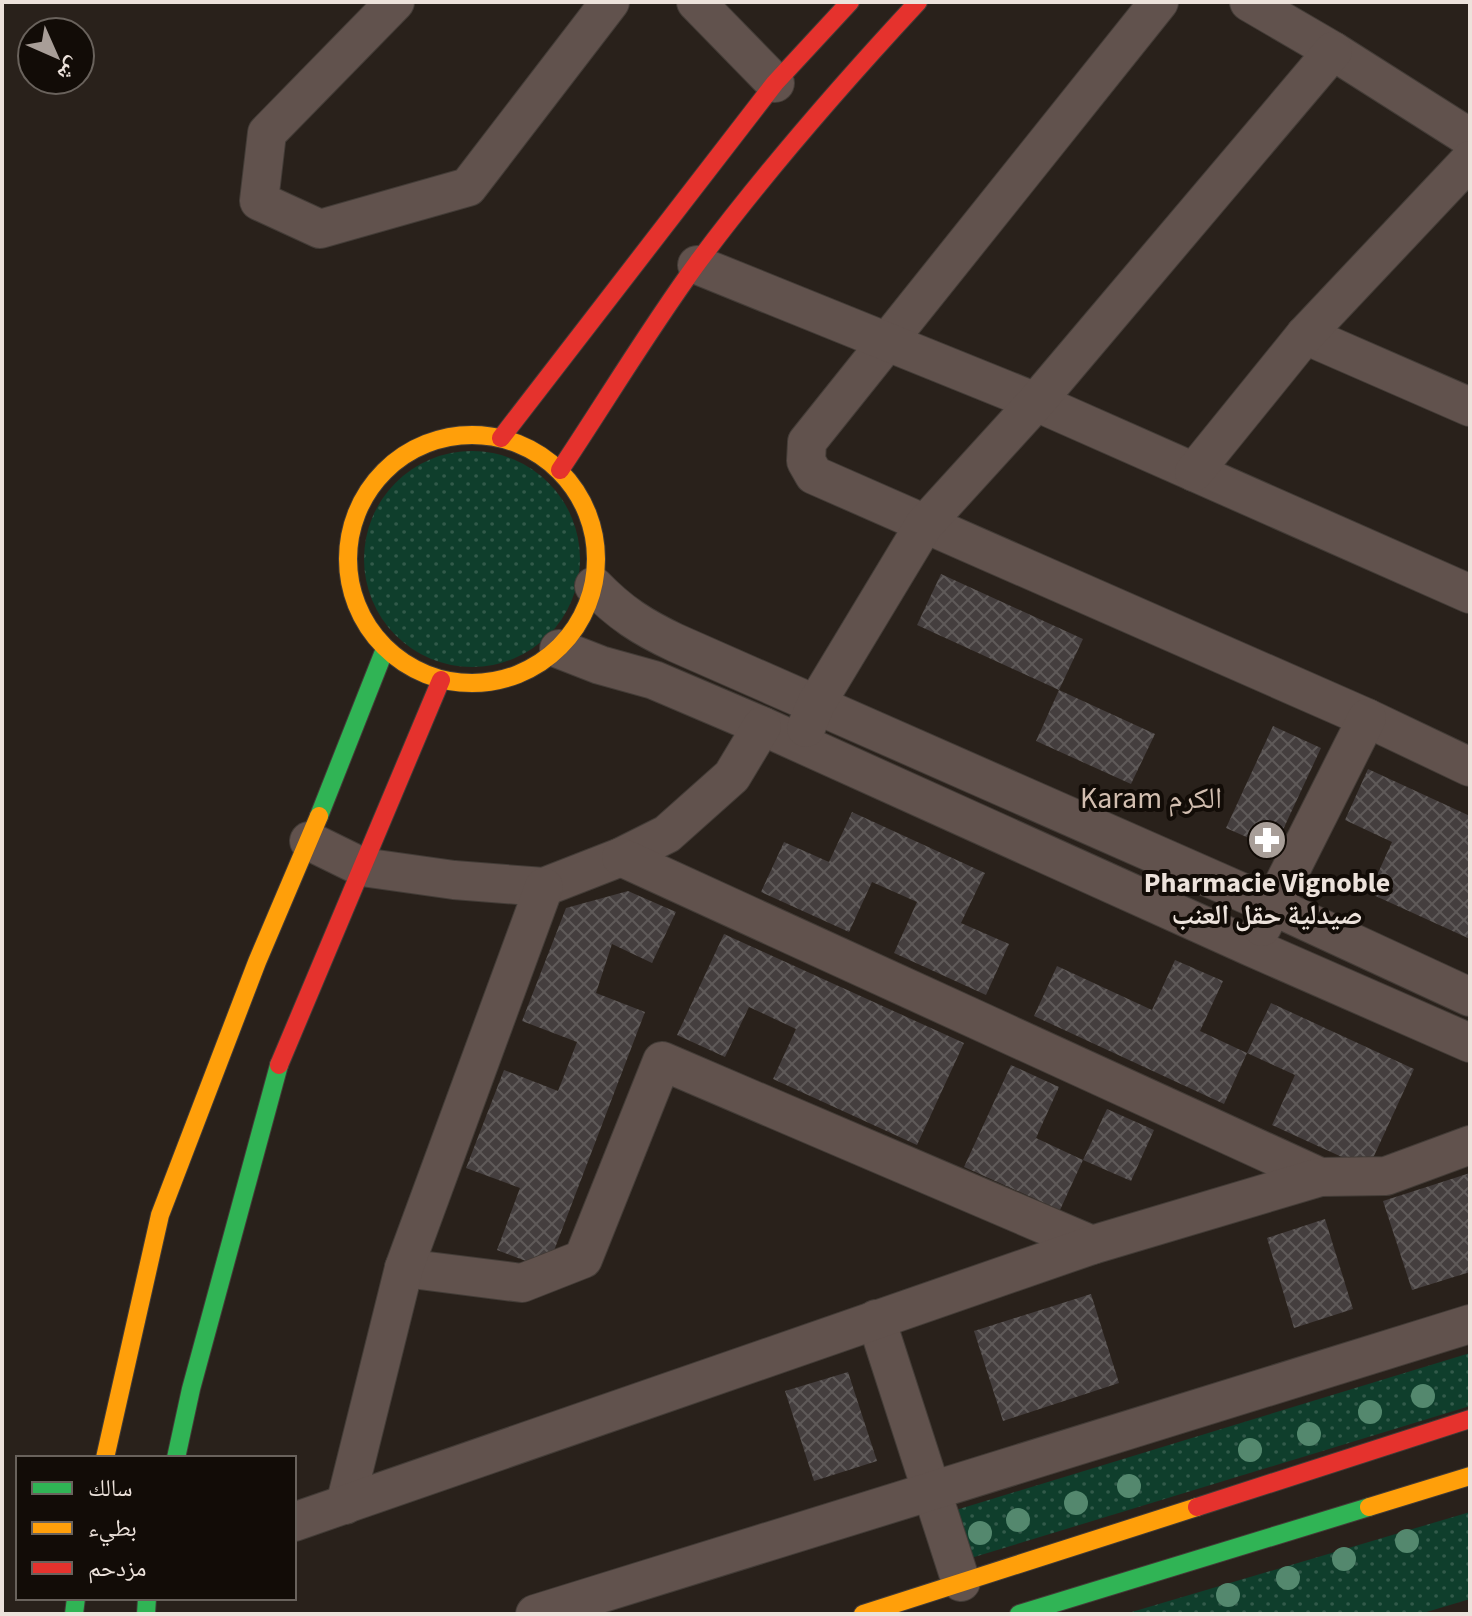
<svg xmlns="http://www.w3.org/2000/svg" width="1472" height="1616" font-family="'Source Sans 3','Noto Naskh Arabic',sans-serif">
	<defs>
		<pattern id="grass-dots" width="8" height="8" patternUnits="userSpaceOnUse" patternTransform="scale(2)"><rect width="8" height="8" fill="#0f3e2c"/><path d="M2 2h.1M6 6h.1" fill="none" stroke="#325a4a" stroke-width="1.8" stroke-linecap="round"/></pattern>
		<pattern id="building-cross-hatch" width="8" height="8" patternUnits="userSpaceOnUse" patternTransform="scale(2)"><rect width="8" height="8" fill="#443e3e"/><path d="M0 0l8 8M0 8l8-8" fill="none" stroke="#5f5a59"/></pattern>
	</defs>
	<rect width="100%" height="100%" fill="#29211b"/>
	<g fill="url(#grass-dots)">
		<circle cx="472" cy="559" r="108"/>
		<polygon points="1470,1353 1470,1406 971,1558 956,1510"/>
		<polygon points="1470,1512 1470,1599 1420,1614 1125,1614"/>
	</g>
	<g fill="url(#building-cross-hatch)">
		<polygon points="941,574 1083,639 1059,690 917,625"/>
		<polygon points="1059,690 1155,734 1131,784 1036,741"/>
		<polygon points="1273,726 1321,748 1274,849 1226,828"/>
		<polygon points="1368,769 1470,816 1470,939 1369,893 1392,842 1345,820"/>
		<polygon points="852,812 985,873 961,923 1009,944 986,995 894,953 917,902 872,882 849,932 761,892 784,842 829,862"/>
		<polygon points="628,891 676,912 652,963 612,944 596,993 645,1012 547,1269 497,1250 520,1188 466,1168 504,1070 558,1091 577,1042 522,1021 566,908"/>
		<polygon points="724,934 964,1043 917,1145 773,1079 796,1029 749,1007 725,1057 677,1035"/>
		<polygon points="1175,960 1223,981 1200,1031 1247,1053 1271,1003 1414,1069 1368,1169 1272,1125 1295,1075 1247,1053 1224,1104 1034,1016 1057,966 1152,1010"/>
		<polygon points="1011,1065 1059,1087 1036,1138 1083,1160 1107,1109 1154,1130 1131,1181 1083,1160 1060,1210 964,1167"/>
		<polygon points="1470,1173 1470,1272 1412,1290 1383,1201"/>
		<polygon points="1325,1219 1353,1309 1294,1328 1267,1238"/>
		<polygon points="1091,1294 1119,1383 1003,1421 974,1331"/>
		<polygon points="848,1372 877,1461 814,1481 785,1391"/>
	</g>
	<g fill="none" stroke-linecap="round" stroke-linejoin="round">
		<defs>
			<g id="street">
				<polyline points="395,2 267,133 259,201 320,229 468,187 610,2"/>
				<polyline points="696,2 775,83"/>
				<polyline points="1159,2 807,442 806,461 814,475 1367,718 1470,767"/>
				<polyline points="1249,2 1333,51 1470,138"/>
				<polyline points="697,265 1036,402 1470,594"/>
				<polyline points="1305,335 1470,407"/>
				<polyline points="1194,472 1305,335 1470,160"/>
				<path d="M594 586C620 613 642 627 676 643L1273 906 1470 997"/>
				<polyline points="559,649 600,665 654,680 762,726 1251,947 1470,1043"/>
				<polyline points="806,728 816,704 924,525 1036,402 1333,51"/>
				<polyline points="309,841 362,867 454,880 544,887 621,857 667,834 732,776 762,726"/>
				<polyline points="621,857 1320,1177"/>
				<polyline points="1262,927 1367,718"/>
				<polyline points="404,1268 522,1283 583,1259 662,1061 1092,1245"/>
				<polyline points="876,1319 961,1582"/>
				<polyline points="345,1505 404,1268 544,887"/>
				<polyline points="294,1522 1092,1245 1320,1177 1386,1176 1470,1145"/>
				<polyline points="535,1614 1470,1324"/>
			</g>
			<g id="fast">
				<polyline points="319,816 385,649"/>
				<polyline points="176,1458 191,1389 279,1065"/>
				<polyline points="74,1614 76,1598"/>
				<polyline points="146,1614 147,1598"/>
				<polyline points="1019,1614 1369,1507"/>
			</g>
			<g id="slow">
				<circle cx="472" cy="559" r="124"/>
				<polyline points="105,1458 160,1215 257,962 319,816"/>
				<polyline points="1369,1507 1470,1476"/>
				<polyline points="863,1614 1197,1507"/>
			</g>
			<g id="jam">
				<polyline points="501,438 775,83 850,2"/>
				<path d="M560 470C606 401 649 329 698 262 766 171 841 85 918 2"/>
				<polyline points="279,1065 441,680"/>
				<polyline points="1197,1507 1470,1419"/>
			</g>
		</defs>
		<use href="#street" stroke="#433c37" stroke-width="40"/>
		<use href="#fast" stroke="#433c37" stroke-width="20"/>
		<use href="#slow" stroke="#433c37" stroke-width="20"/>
		<use href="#jam" stroke="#433c37" stroke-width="20"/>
		<use href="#street" stroke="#61524d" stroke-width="38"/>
		<use href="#fast" stroke="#30b455" stroke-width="18"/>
		<use href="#slow" stroke="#ff9f0a" stroke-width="18"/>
		<use href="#jam" stroke="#e5322d" stroke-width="18"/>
	</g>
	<g fill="#54886e">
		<circle cx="1423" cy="1396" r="12"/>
		<circle cx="1370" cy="1412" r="12"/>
		<circle cx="1309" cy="1434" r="12"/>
		<circle cx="1250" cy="1450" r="12"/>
		<circle cx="1129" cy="1486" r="12"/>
		<circle cx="1076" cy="1503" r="12"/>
		<circle cx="1018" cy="1520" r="12"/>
		<circle cx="980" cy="1533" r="12"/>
		<circle cx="1407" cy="1541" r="12"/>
		<circle cx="1344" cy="1559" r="12"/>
		<circle cx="1288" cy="1578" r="12"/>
		<circle cx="1228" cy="1595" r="12"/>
	</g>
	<defs>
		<symbol id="pharmacy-disc" viewBox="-11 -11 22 22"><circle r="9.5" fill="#a89e98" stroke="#120c07"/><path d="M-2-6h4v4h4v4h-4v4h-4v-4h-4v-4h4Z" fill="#fff"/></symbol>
	</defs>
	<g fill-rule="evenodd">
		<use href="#pharmacy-disc" x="1245" y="818" width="44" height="44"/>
	</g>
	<g text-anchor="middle" stroke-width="8" stroke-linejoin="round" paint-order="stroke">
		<g font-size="28" font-weight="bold" fill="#ece2db" stroke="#120c07">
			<text x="1267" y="892">Pharmacie Vignoble<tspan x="1267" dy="32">صيدلية حقل العنب</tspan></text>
		</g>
		<g font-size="30" fill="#d2beb0" stroke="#120c07">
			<text x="1151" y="808">Karam الكرم</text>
		</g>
	</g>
	<rect width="1472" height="1616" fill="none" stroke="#ece2db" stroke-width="8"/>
	<rect x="16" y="1456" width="280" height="144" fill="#120c07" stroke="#69625c" stroke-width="2"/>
	<rect x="32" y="1482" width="40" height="12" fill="#30b455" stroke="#69625c" stroke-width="2"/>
	<text x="88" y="1496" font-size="24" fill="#ece2db">سالك</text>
	<rect x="32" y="1522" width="40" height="12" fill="#ff9f0a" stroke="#69625c" stroke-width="2"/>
	<text x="88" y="1536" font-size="24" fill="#ece2db">بطيء</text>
	<rect x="32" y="1562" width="40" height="12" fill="#e5322d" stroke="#69625c" stroke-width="2"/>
	<text x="88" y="1576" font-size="24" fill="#ece2db">مزدحم</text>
	<g transform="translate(56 56) rotate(135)"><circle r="38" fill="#120c07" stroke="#69625c" stroke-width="2"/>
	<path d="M0-6L14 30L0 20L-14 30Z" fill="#a89e98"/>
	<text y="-12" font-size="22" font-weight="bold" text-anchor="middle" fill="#ece2db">ش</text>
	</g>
</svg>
